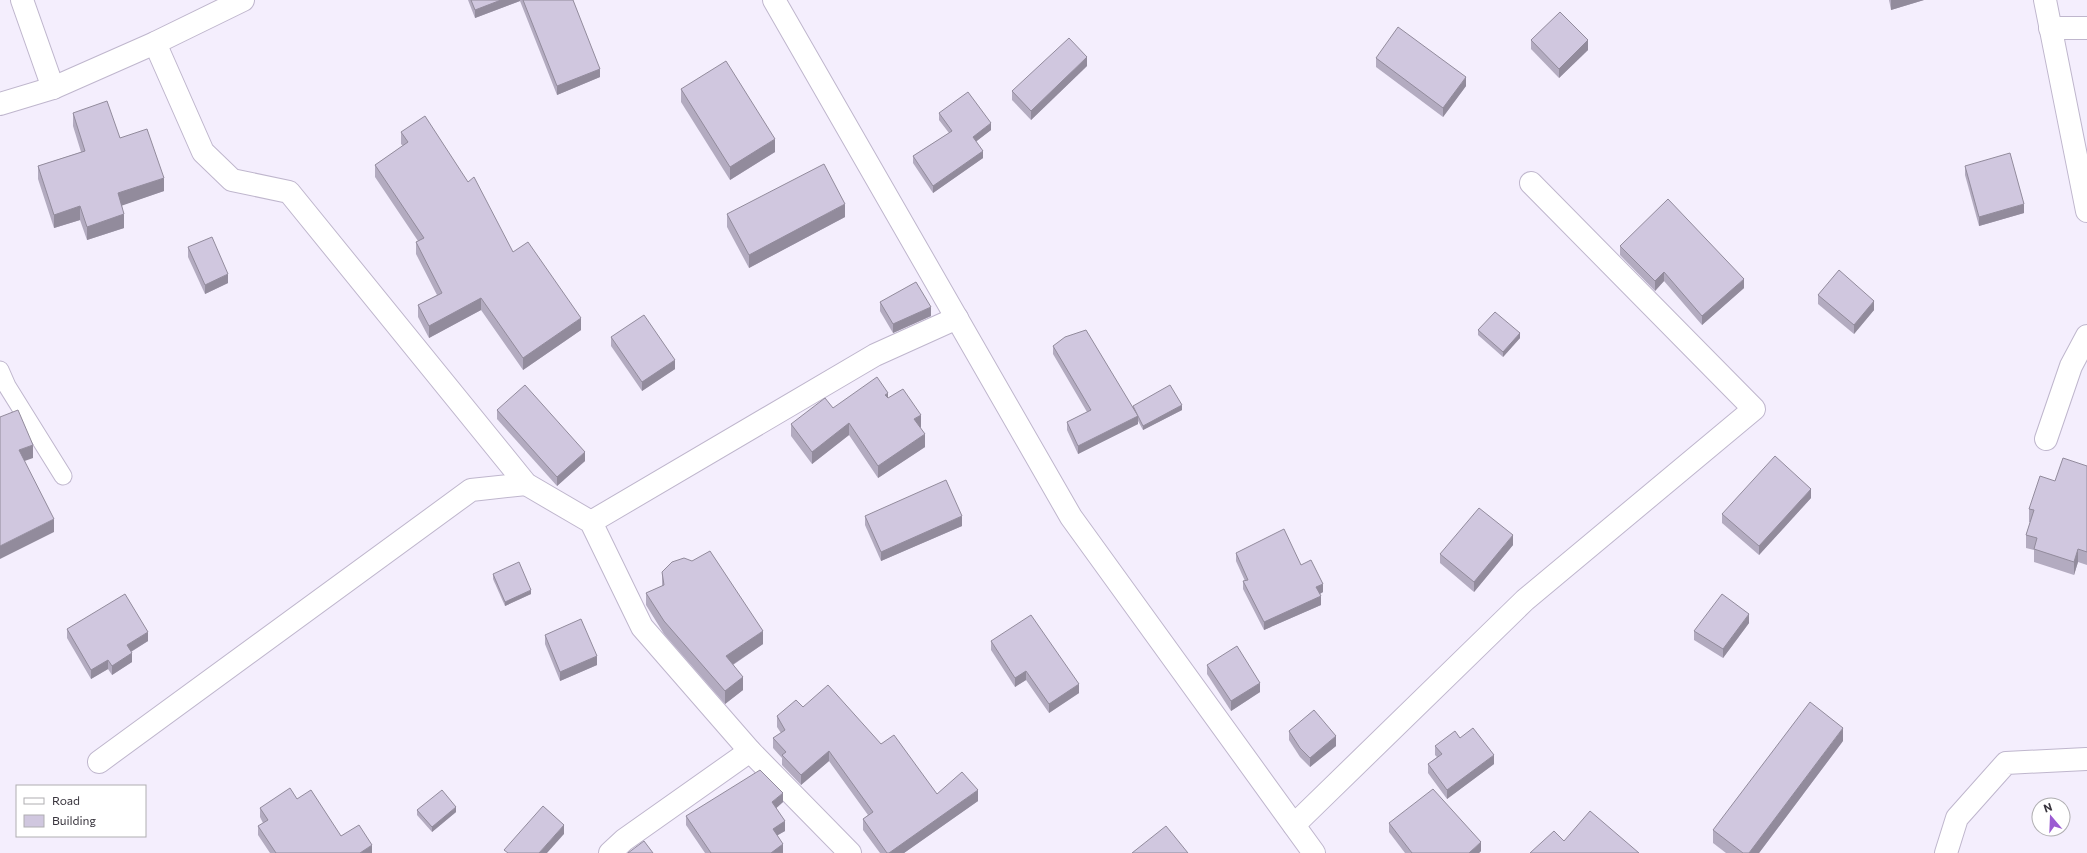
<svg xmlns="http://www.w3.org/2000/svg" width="2087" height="853" font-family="Commissioner,sans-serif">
	<rect width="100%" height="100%" fill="#f4eefd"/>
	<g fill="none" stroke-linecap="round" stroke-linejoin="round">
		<defs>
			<polyline id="service" points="0,370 7,386 63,476"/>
			<g id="minor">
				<polyline points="22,0 53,88"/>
				<polyline points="774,0 1071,517 1314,853"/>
				<polyline points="2045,0 2087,211"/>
				<polyline points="2050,28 2087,28"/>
				<polyline points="155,43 203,152 232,180 289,192 526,484 591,522 642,627 750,751 850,853"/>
				<polyline points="0,104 53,88 155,43 243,0"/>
				<polyline points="2046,439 2071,366 2087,336"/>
				<polyline points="591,522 875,355 957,318"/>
				<polyline points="99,762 471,490 526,484"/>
				<polyline points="1294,825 1525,600 1754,409 1531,183"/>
				<polyline points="610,853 624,840 750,751"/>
				<polyline points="1946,853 1957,818 2006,763 2086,759"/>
			</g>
		</defs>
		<use href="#service" stroke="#bfb6cd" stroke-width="19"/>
		<use href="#minor" stroke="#bfb6cd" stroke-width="24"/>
		<use href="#service" stroke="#fff" stroke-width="17"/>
		<use href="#minor" stroke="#fff" stroke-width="22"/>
	</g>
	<g fill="#b3abc0">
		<polygon points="468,0 573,0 600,77 557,95 520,1 475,18"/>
		<polygon points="1889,0 1924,0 1891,10"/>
		<polygon points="1531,40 1588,50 1559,78 1531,49"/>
		<polygon points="1376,58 1466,86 1443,117 1376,67"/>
		<polygon points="1087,66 1031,120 1012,100 1012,91"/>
		<polygon points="681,89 775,152 730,180 681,102"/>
		<polygon points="73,113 120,138 164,191 122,205 124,228 87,240 80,220 54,228 38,179 38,166 81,152 73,126"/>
		<polygon points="939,113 991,130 976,141 983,158 933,193 913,163 913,156 949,133 939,120"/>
		<polygon points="401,132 513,252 581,330 523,370 481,310 429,338 418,317 418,305 437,295 416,254 416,242 418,241 375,177 375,165 403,146 401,144"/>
		<polygon points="1965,166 2024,213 1979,226 1965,175"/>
		<polygon points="727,214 845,217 749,268 727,227"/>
		<polygon points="1620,246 1744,288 1702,325 1664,281 1655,291 1620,255"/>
		<polygon points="188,247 228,283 205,294 188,257"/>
		<polygon points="1818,295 1874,310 1854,334 1818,304"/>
		<polygon points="880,302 931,316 893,333 880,311"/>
		<polygon points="1478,330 1520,338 1503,357 1478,335"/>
		<polygon points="611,337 675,369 642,391 611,346"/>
		<polygon points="1053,346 1133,407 1182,410 1143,430 1138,421 1138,424 1078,454 1067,430 1067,422 1087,412 1053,354"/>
		<polygon points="888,398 921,427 920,428 925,447 878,478 849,435 812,464 791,436 791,424 833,408"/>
		<polygon points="497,410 585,461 557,486 497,419"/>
		<polygon points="2087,466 2087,565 2078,562 2074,575 2034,562 2034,550 2026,548 2026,535 2030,522 2029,522 2029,509 2055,481"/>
		<polygon points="1811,498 1759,555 1722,523 1722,514"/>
		<polygon points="865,516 962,526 881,561 865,525"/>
		<polygon points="1513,545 1474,592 1440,563 1440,554"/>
		<polygon points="1236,553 1301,565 1323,592 1320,594 1321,605 1264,630 1243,589 1243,581 1245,581 1236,561"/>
		<polygon points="662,572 763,644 733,665 743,690 725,704 664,634 646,605 646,593 662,586"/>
		<polygon points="493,574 531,594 505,606 493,579"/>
		<polygon points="1749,623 1723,658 1694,640 1694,631"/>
		<polygon points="67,629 148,641 131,652 132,662 112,675 108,669 91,679 67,638"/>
		<polygon points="545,635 597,665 560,681 545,644"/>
		<polygon points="991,641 1079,693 1049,713 1026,680 1015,687 991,650"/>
		<polygon points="1207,665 1260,692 1231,711 1207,674"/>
		<polygon points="803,707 881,744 937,794 978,801 904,853 880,853 863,830 863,819 868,815 829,761 801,785 782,765 782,758 773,748 773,738 781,733 777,727 777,716"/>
		<polygon points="1289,731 1336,746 1310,767 1300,757 1289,740"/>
		<polygon points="1460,738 1494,764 1447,799 1428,773 1428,764 1437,757 1435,755 1435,746"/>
		<polygon points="1843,741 1759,853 1726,853 1713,843 1713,830"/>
		<polygon points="297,799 341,836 372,853 270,853 258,835 258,826 263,823 260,817 260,808"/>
		<polygon points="783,802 776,808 785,831 777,835 783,853 705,853 686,825 686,816"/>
		<polygon points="417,810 456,812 432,832 417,815"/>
		<polygon points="1389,823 1481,851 1479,853 1405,853 1389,832"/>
	</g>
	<g fill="#928b9c">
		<polygon points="501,0 520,0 520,1 475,18 475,10"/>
		<polygon points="1891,0 1924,0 1891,10"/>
		<polygon points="1588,40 1588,50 1559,78 1559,69"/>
		<polygon points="1087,57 1087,66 1031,120 1031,111"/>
		<polygon points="600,69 600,77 557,95 557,86"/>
		<polygon points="1466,77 1466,86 1443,117 1443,108"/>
		<polygon points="991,123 991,130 973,144 973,137"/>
		<polygon points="775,139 775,152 730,180 730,167"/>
		<polygon points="983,151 983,158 933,193 933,186"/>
		<polygon points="164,178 164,191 118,207 118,193"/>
		<polygon points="845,204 845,217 749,268 749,255"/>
		<polygon points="2024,204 2024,213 1979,226 1979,217"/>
		<polygon points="80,206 80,220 54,228 54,215"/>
		<polygon points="124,214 124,228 87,240 87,227"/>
		<polygon points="1664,272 1664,281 1655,291 1655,281"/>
		<polygon points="228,274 228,283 205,294 205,285"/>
		<polygon points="1744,279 1744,288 1702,325 1702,316"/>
		<polygon points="481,298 481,310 429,338 429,326"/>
		<polygon points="1874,301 1874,310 1854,334 1854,325"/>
		<polygon points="931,307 931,316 893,333 893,324"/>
		<polygon points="581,318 581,330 523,370 523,358"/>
		<polygon points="1520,333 1520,338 1503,357 1503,352"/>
		<polygon points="675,360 675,369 642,391 642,382"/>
		<polygon points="888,393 888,405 885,395"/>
		<polygon points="1182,405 1182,410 1143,430 1143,426"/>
		<polygon points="921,415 921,427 914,432 914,419"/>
		<polygon points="1138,416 1138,424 1078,454 1078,446"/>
		<polygon points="849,423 849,435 812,464 812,452"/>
		<polygon points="925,434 925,447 878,478 878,466"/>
		<polygon points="33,445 33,458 19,463 19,450"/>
		<polygon points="585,452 585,461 557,486 557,477"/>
		<polygon points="1811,489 1811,498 1759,555 1759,546"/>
		<polygon points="962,516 962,526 881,561 881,552"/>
		<polygon points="54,519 54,532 0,559 0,546"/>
		<polygon points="1513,535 1513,545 1474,592 1474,582"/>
		<polygon points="2078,549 2078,562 2074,575 2074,562"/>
		<polygon points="1323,584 1323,592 1316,596 1316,587"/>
		<polygon points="531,590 531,594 505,606 505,602"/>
		<polygon points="1321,596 1321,605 1264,630 1264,622"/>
		<polygon points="1749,614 1749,623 1723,658 1723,649"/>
		<polygon points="763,631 763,644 726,669 726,656"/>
		<polygon points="148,632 148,641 127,654 127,645"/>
		<polygon points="132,653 132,662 112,675 112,666"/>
		<polygon points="597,656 597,665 560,681 560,672"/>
		<polygon points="108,660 108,669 91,679 91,670"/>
		<polygon points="1026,671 1026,680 1015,687 1015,678"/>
		<polygon points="743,677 743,690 725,704 725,691"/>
		<polygon points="1260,683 1260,692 1231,711 1231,701"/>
		<polygon points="1079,684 1079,693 1049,713 1049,704"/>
		<polygon points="1843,728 1843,741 1759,853 1749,853"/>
		<polygon points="1336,736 1336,746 1310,767 1310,758"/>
		<polygon points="829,751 829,761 801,785 801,775"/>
		<polygon points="1494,755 1494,764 1447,799 1447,790"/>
		<polygon points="978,790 978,801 904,853 889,853"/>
		<polygon points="783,793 783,802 772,812 772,802"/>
		<polygon points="456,807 456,812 432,832 432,827"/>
		<polygon points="785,821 785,831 773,838 773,829"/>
		<polygon points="564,825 564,834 547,853 539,853"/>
		<polygon points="1481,842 1481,851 1479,853 1469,853"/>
		<polygon points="783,844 783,853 771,853"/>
		<polygon points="372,845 372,853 360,853"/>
	</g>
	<g fill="#d0c7df" stroke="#928b9c">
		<polygon points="471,0 501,0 475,10"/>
		<polygon points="523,0 573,0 600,69 557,86"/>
		<polygon points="1560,12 1588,40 1559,69 1531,40"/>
		<polygon points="1398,27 1466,77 1443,108 1376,58"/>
		<polygon points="1069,38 1087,57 1031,111 1012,91"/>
		<polygon points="726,61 775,139 730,167 681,89"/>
		<polygon points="968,92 991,123 973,137 983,151 933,186 913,156 952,131 939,113"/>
		<polygon points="107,101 120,138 147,129 164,178 118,193 124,214 87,227 80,206 54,215 38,166 85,151 73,113"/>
		<polygon points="425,116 468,182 474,177 513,252 528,242 581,318 523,358 481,298 429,326 418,305 442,293 416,242 424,238 375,165 408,142 401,132"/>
		<polygon points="2010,153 2024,204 1979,217 1965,166"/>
		<polygon points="824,164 845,204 749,255 727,214"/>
		<polygon points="1668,199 1744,279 1702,316 1664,272 1655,281 1620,246"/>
		<polygon points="212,237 228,274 205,285 188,247"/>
		<polygon points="1839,270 1874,301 1854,325 1818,295"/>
		<polygon points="916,282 931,307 893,324 880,302"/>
		<polygon points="1495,312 1520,333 1503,352 1478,330"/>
		<polygon points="644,315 675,360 642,382 611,337"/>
		<polygon points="1086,330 1138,416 1078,446 1067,422 1091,410 1053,346 1065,337"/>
		<polygon points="877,377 888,393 885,395 888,398 903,389 921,415 914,419 925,434 878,466 849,423 812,452 791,424 825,398 833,408"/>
		<polygon points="525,385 585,452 557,477 497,410"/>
		<polygon points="1170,385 1182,405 1143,426 1133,406"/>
		<polygon points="18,410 33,445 19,450 54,519 0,546 0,417"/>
		<polygon points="1775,456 1811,489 1759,546 1722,514"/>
		<polygon points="2063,458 2087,466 2087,552 2078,549 2074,562 2034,549 2037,538 2026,535 2034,510 2029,509 2040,476 2055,481"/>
		<polygon points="946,480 962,516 881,552 865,516"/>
		<polygon points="1479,508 1513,535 1474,582 1440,554"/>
		<polygon points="1284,529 1301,565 1311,560 1323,584 1316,587 1321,596 1264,622 1243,581 1248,580 1236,553"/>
		<polygon points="710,551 763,631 726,656 743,677 725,691 664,621 646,593 664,585 662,572 672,562 684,558 692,561"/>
		<polygon points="519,562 531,590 505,602 493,574"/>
		<polygon points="125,594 148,632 127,645 132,653 112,666 108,660 91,670 67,629"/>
		<polygon points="1722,594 1749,614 1723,649 1694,631"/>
		<polygon points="1031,615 1079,684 1049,704 1026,671 1015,678 991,641"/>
		<polygon points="581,619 597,656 560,672 545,635"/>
		<polygon points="1237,646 1260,683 1231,701 1207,665"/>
		<polygon points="828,685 881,744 894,735 937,794 962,772 978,790 889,853 887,853 863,819 873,812 829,751 801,775 782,755 786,752 773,738 785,730 777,716 796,700 803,707"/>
		<polygon points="1810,702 1843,728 1749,853 1743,853 1713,830"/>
		<polygon points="1314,710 1336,736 1310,758 1300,748 1289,731"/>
		<polygon points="1473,728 1494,755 1447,790 1428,764 1442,754 1435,746 1455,731 1460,738"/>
		<polygon points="760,770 783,793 772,802 785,821 773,829 783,844 771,853 711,853 686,816"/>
		<polygon points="290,788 297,799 311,790 341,836 359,825 372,845 360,853 276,853 258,826 268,820 260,808"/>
		<polygon points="1433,789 1481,842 1469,853 1412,853 1389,823"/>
		<polygon points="442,790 456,807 432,827 417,810"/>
		<polygon points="543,806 564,825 539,853 508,853 504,850"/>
		<polygon points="1590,811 1639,853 1530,853 1554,831 1564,841"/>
		<polygon points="1166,826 1188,853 1132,853"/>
		<polygon points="644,841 653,853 628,853"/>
	</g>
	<rect x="16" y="785" width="130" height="52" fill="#ffffff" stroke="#afaeb1"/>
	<rect x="24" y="798" width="20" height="6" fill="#ffffff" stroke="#afaeb1"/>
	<text x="52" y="805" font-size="12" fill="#38343d">Road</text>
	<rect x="24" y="815" width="20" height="12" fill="#d0c7df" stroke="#afaeb1"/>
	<text x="52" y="825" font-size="12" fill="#38343d">Building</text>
	<g transform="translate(2051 817) rotate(341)"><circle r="19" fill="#ffffff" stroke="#afaeb1"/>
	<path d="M0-3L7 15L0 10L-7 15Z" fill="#9b5bd2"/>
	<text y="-6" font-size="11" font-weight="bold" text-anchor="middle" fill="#38343d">N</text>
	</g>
</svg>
